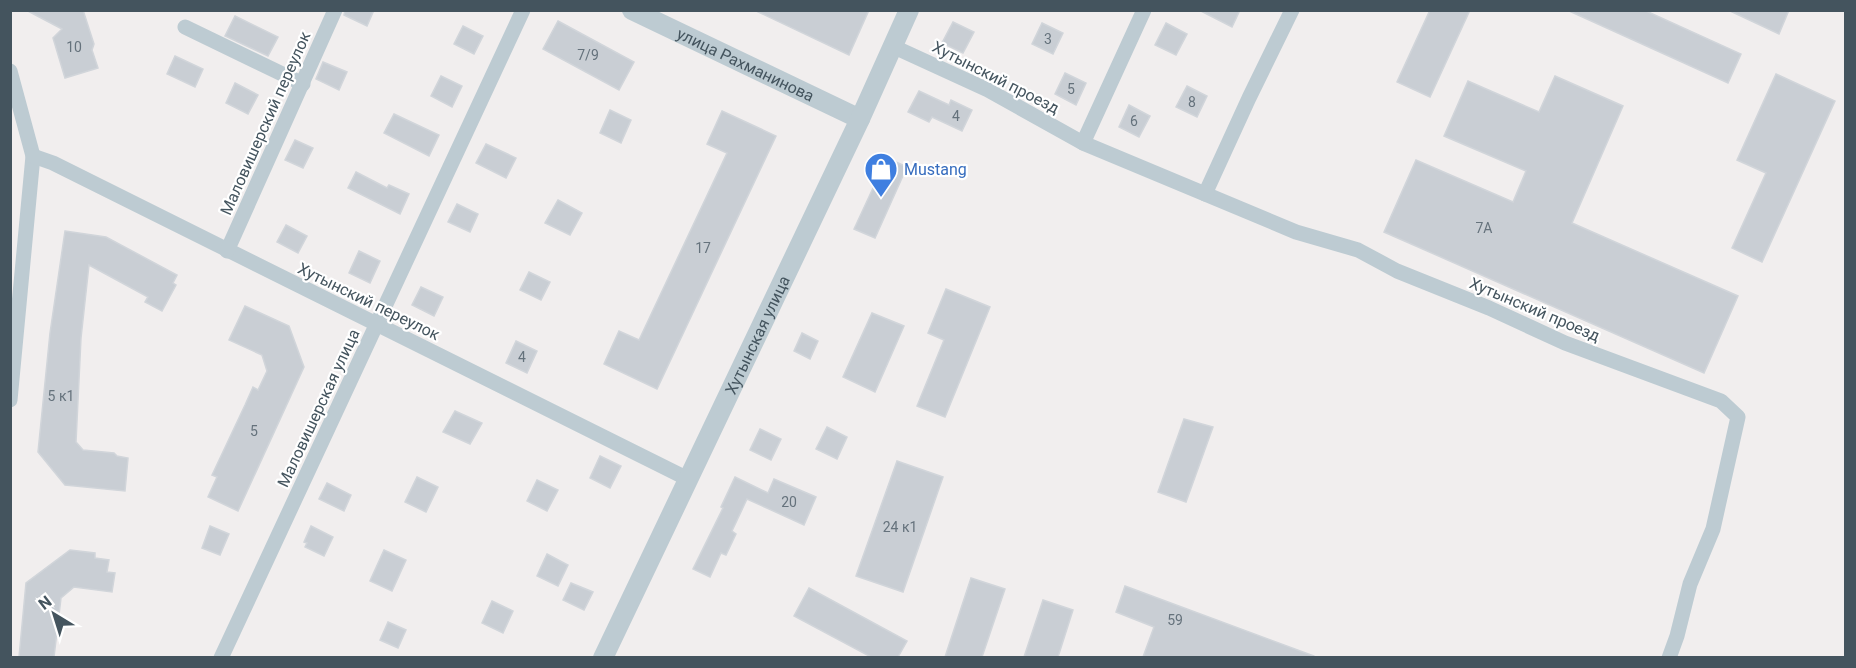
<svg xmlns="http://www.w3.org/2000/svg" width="1856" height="668" font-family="Roboto,sans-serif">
	<rect width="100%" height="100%" fill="#f1eeee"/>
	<g fill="#c9ced4" stroke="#d1d5da" stroke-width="1.5">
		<polygon points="26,10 83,10 94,44 92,50 98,68 65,78 53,38 62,29"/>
		<polygon points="345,10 374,10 367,26 344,15"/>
		<polygon points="754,10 869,10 849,55"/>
		<polygon points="1199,10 1240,10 1232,27"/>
		<polygon points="1430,10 1470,10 1430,97 1397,82"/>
		<polygon points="1567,10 1644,10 1741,54 1728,83"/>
		<polygon points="1728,10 1789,10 1779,34"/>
		<polygon points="235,16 278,37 268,56 225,36"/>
		<polygon points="558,21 634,62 619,90 543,49"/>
		<polygon points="953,22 974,32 963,53 942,43"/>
		<polygon points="1042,23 1063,33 1053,54 1032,44"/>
		<polygon points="1166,23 1187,34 1176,55 1155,45"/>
		<polygon points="463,26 483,36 474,54 454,44"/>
		<polygon points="175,56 203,69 195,87 167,74"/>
		<polygon points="323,62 347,72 339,90 316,79"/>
		<polygon points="1065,73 1086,83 1076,105 1055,94"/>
		<polygon points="1776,74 1835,101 1762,262 1732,248 1766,173 1737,160"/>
		<polygon points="441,76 462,86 452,107 431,96"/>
		<polygon points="1555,76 1623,106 1572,223 1738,296 1704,373 1384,232 1416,160 1513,202 1526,171 1444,136 1468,81 1539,112"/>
		<polygon points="235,83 258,95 248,114 226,103"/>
		<polygon points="1187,86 1207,96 1197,117 1176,107"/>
		<polygon points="919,91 949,105 951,100 972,110 962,131 932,117 929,122 908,112"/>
		<polygon points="1129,105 1150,116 1139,137 1119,127"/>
		<polygon points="610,110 631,120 621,143 600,133"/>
		<polygon points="722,111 776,136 657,389 604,364 619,331 639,340 727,153 707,144"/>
		<polygon points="394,114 439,135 429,156 384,133"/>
		<polygon points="295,140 313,148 303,168 285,160"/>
		<polygon points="486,144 516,158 506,178 476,163"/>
		<polygon points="887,158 907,167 875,238 854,229"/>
		<polygon points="356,172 387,188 389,185 409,194 400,214 348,188"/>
		<polygon points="558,200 582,213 570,235 545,223"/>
		<polygon points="457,204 478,214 470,232 448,222"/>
		<polygon points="286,225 307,236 298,253 277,242"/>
		<polygon points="65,231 106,237 177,275 173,283 176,285 162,311 145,302 148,297 89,265 81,338 76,442 83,450 114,453 117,456 128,458 125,491 65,485 38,452 50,333"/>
		<polygon points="359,251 380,261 370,283 349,273"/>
		<polygon points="529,272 550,282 541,300 520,290"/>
		<polygon points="421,287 443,297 434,316 412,305"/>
		<polygon points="946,289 990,307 945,417 917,406 944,340 928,333"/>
		<polygon points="245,306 289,326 304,367 238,511 208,497 217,477 212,475 245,405 253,387 258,390 267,371 262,355 229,340"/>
		<polygon points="872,313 904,326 875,392 843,377"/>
		<polygon points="802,333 818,341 810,359 794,351"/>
		<polygon points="516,341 537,351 527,373 506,363"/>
		<polygon points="455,411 482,423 470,444 443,432"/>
		<polygon points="1184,419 1213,427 1186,502 1158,492"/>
		<polygon points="827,427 847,437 837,459 816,449"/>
		<polygon points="760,429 781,439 771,460 750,450"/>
		<polygon points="600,456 621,466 610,488 590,478"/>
		<polygon points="897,461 943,477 903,592 856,576"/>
		<polygon points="417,477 438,487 426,512 405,502"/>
		<polygon points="735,477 768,493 774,479 816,497 804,525 747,499 732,531 736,534 726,555 721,553 710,577 693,569 723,508 721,507"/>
		<polygon points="537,480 558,490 547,511 527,501"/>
		<polygon points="327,483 351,495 344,511 319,499"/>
		<polygon points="210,526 229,534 220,555 202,548"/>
		<polygon points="311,526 333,537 324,556 305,547 307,543 304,542"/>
		<polygon points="70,550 95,553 95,558 109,560 107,572 115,573 112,592 74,587 61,598 54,657 19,657 26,583"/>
		<polygon points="384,550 406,560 392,591 370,581"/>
		<polygon points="547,554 568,565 558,586 537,576"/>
		<polygon points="971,578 1005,589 982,657 945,657"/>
		<polygon points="571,583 593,592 584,610 563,600"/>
		<polygon points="1125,586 1314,656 1314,657 1143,657 1154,627 1116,612"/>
		<polygon points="809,588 907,641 898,657 871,657 794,616"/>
		<polygon points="1043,600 1073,610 1058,657 1024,657"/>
		<polygon points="492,601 513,611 503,633 482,623"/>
		<polygon points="388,622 406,630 398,648 380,640"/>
	</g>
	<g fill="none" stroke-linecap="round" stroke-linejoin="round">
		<g stroke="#bdcbd2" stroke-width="15">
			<polyline points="185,27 303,84"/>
			<polyline points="892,46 988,90 1083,143 1296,232 1358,250 1397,271 1489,308 1565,343 1721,401 1738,417 1713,529 1690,584 1677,636 1669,658"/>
			<polyline points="10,71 33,156 10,400"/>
			<polyline points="1083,143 1144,10"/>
			<polyline points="33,156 53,163 688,479"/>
			<polyline points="1205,194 1249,98 1292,10"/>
			<polyline points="227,251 335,10"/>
			<polyline points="221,658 523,10"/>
		</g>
		<g stroke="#bdcbd2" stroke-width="20">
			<path id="s1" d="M632 10 860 119"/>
			<path id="s2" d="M603 658 860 119 909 10"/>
		</g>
	</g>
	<defs>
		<symbol id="shop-pin" viewBox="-11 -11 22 30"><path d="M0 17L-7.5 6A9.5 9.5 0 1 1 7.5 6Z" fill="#3f7fe0" stroke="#fff"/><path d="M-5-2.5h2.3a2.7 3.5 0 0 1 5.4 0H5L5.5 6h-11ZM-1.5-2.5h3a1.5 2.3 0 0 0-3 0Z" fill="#fff"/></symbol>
	</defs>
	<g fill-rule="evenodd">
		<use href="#shop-pin" x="862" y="150" width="38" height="52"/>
	</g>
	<g text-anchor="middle" stroke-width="4.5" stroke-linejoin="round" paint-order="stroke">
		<g font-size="14" fill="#65727c">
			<text x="1048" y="44">3</text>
			<text x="74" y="52">10</text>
			<text x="588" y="60">7/9</text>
			<text x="1071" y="94">5</text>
			<text x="1192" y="107">8</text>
			<text x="956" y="121">4</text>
			<text x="1134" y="126">6</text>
			<text x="1484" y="233">7А</text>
			<text x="703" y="253">17</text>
			<text x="522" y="362">4</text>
			<text x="61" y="401">5 к1</text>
			<text x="254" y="436">5</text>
			<text x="789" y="507">20</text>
			<text x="900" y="532">24 к1</text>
			<text x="1175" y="625">59</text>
		</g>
		<g font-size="16" fill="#44545e" stroke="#fff">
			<text dy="6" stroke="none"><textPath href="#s1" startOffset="126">улица Рахманинова</textPath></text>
			<text transform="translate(996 77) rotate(27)" y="6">Хутынский проезд</text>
			<text transform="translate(265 123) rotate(-66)" y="6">Маловишерский переулок</text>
			<text transform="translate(369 301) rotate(26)" y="6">Хутынский переулок</text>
			<text transform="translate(1535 309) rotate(23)" y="6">Хутынский проезд</text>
			<text dy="6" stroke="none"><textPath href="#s2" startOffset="358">Хутынская улица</textPath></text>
			<text transform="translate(318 408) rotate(-65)" y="6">Маловишерская улица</text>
		</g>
		<g font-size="16" fill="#366cbe" stroke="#fff" text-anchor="start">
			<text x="904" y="175">Mustang</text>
		</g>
	</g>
	<rect width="1856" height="668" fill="none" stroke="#44545e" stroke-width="24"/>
	<g transform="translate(54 614) rotate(322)" stroke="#ffffff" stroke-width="4.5" paint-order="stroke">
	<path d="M0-4.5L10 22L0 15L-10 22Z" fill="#44545e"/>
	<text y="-9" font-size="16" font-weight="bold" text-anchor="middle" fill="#44545e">N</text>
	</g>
</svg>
